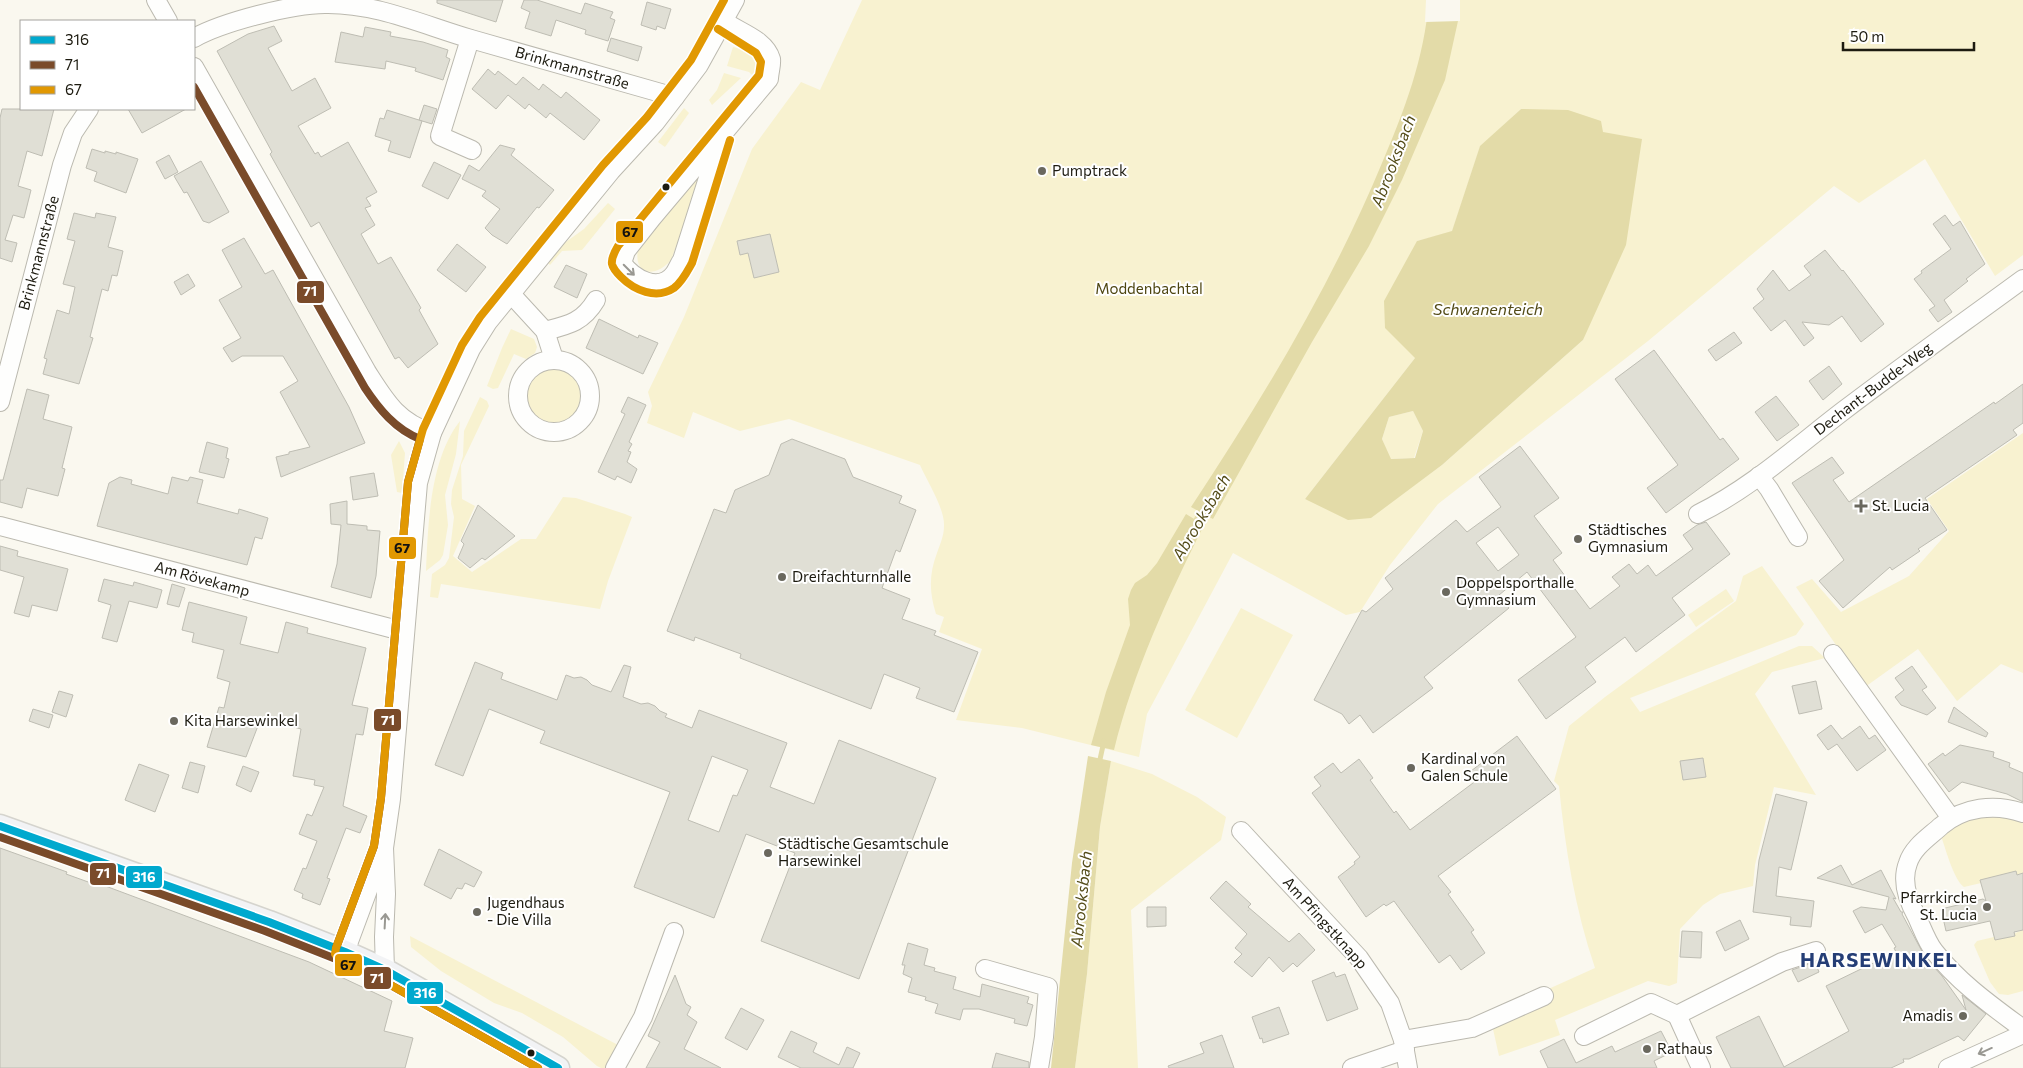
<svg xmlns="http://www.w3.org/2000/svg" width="2023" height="1068" font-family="Commissioner,sans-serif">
	<rect width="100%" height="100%" fill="#faf8ef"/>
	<g fill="#f8f2d0" fill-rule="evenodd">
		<path d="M862 0H2023V255L1995 276 1925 159 1859 203 1834 186 1648 341 1438 504 1390 565 1360 612 1346 615 1233 553 1147 714 1139 757 1022 728 956 720 982 649 939 632 944 617 936 614C929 592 929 574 937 553 940 544 944 536 944 526 945 509 927 481 920 465L789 419 740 431 693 412 684 438 647 423 652 406 648 392 684 317 752 149 801 82 820 90ZM1521 109 1603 132 1583 340 1442 465 1371 517 1305 499 1415 358 1417 241 1452 232 1480 147Z"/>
		<path d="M733 47C751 51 760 60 755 78L749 72 727 66Z"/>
		<polygon points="724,73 741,78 712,105 709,100 717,90"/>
		<polygon points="684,108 689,113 665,147 658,142"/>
		<path d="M708 161 671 260C656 278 633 276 638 249Z"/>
		<polygon points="608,203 615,209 582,250 562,251 550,265 548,263 563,244 584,229"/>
		<polygon points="511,329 534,339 537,347 535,353 526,359 514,354 498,388 493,389 487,386 502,348"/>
		<circle cx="554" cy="396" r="29"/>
		<polygon points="480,397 487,401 489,406 461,465 462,499 475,506 453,556 472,572 521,539 536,539 563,497 576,498 625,514 632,517 608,581 600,609 441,584 438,598 430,597 432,574 445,565 449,558 454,517 451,504 452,490 463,456 464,431"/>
		<polygon points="1413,411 1423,431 1414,458 1390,459 1382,439 1389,417"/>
		<path d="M460 421 456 454 445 495 448 525 443 555 440 560 426 571C428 524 430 459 460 421Z"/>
		<polygon points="2023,433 2023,673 2001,664 1957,701 1918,649 1865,687 1796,587 1812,579 1841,612 1909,576 1949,531 1927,499"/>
		<polygon points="399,441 405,453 402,493 397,492 391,455"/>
		<path d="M1762 566 1804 624 1796 635 1630 698 1640 712 1799 646H1812L1825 658 1772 672 1755 694 1816 795 1774 787 1755 865 1753 886 1720 894 1703 905 1680 929 1677 983 1669 986 1648 981 1555 1020 1560 1035 1499 1056 1493 1029 1429 1043 1595 968C1575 909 1565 848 1559 786L1554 781 1569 726 1605 697 1736 601 1743 576Z"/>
		<polygon points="1726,589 1734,601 1696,627 1688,615"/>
		<polygon points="1241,608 1293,635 1237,738 1185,710"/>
		<polygon points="1111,761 1152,774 1197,797 1226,817 1221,840 1131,910 1138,1068 1075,1068 1087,974 1100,827"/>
		<path d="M1981 815 2023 819V873L2017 875 2016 871 1983 882 1982 879 1980 880 1981 883 1964 887C1953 879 1945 846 1940 833L1958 822Z"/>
		<polygon points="2023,930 2023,991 2008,995 1999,994 1990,982 1974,945 1977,941 1994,937 1997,940"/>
		<polygon points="410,936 620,1046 609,1068 601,1068 597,1066 563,1037 522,1013 494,1003 441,971 411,947"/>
	</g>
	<g fill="#e3dba8" fill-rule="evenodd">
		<path d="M1429 0H1458V21L1445 80 1402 180 1369 246 1312 342 1213 519 1191 507C1263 398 1332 284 1382 163 1405 109 1424 59 1429 0Z"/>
		<path d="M1521 109 1568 110 1601 121 1603 132 1642 139 1626 245 1583 340 1442 465 1371 518 1348 520 1305 499 1415 358 1385 328 1384 301 1417 241 1452 231 1480 146ZM1413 411 1423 431 1415 458 1391 459 1382 439 1389 417Z"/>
		<path d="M1186 514 1204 525C1167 599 1134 670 1114 750L1091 745 1106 692 1130 625 1128 599 1131 590 1135 583 1147 575 1157 563Z"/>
		<polygon points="1088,756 1111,761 1100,827 1087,974 1075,1068 1051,1068 1072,863"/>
	</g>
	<polygon fill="#faf8ef" points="1426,0 1460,0 1460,21 1425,22"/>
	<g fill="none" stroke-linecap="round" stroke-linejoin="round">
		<g stroke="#e3dba8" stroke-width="5">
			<polyline points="1192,526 1204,508"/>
			<polyline points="1099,764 1104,741"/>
		</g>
	</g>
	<g fill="#e0dfd5" stroke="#bebdb3" fill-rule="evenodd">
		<polygon points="437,0 503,0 496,22 437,3"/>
		<polygon points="524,0 537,0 581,14 585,3 613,12 610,18 615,20 608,41 585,34 586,30 556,20 551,36 525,28 530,12 521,8"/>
		<polygon points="647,2 671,9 665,29 657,26 656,30 641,25"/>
		<polygon points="274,26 282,41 268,48 292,91 315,78 331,108 298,126 315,154 318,152 321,157 348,142 377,192 366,198 371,206 365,208 375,225 361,234 378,264 391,257 421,308 419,310 438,344 408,368 399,357 395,359 319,222 311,227 270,154 272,152 217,51 248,34"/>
		<polygon points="365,27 391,32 390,36 423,42 448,50 446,57 450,59 443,80 415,71 416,68 386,61 385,69 335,62 341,32 363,37"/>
		<polygon points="611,38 642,47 638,61 607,51"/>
		<polygon points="488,69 495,75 498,71 516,85 523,77 539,90 543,84 561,98 566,92 600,120 584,140 550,113 546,118 529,104 525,109 508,95 496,109 472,89"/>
		<polygon points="424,105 437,109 432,124 419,120"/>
		<polygon points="2,109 54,109 42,156 27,151 18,186 31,190 24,218 13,215 5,240 17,243 12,262 0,258 0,118"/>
		<polygon points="128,109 186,109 142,133"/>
		<polygon points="387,110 422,121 410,158 388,151 391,141 375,136 380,118 384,119"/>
		<polygon points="500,145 515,149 511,155 554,190 539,208 537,207 507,244 492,235 485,228 500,209 482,196 486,191 462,179 469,165 479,171"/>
		<polygon points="92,149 105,153 105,151 116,154 116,152 138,159 126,193 94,181 97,172 86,168"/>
		<polygon points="169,155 178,172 165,179 156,162"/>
		<polygon points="201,161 229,212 209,223 203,221 187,192 184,193 174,176"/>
		<polygon points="434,162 461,175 448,199 422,186"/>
		<polygon points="74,213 95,218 96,213 116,217 108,247 123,251 117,276 112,275 108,291 102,289 90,337 93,338 79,384 43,374 47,359 44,358 57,310 69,314 75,287 63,284 75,241 67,239"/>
		<polygon points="1945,215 1953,226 1960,221 1985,264 1966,279 1968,281 1944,300 1952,312 1938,322 1929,310 1935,306 1914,279 1922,273 1921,271 1951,249 1933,224"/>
		<polygon points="770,234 779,272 754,278 748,253 740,255 737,241"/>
		<polygon points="244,238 265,274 273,270 349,407 365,443 281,477 276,457 289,454 289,452 310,447 280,392 298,381 283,356 242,356 232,362 223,348 241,338 219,300 242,287 222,250"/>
		<polygon points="457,244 486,267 466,292 437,270"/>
		<polygon points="1825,250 1842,271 1843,270 1884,324 1861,342 1842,316 1829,325 1802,322 1814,338 1804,346 1785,320 1771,331 1753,308 1764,299 1757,289 1773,270 1789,291 1811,275 1804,266"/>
		<polygon points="566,265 587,274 577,298 554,287"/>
		<polygon points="188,274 195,286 181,295 174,282"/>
		<polygon points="599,319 638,338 639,335 658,343 643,374 586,348"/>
		<polygon points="1734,332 1742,343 1716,361 1708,350"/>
		<polygon points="1654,350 1720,440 1723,438 1739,459 1666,513 1647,488 1678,465 1615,379"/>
		<polygon points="1829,366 1842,384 1823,400 1809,381"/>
		<polygon points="2023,384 2023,423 2013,430 2017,435 1925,498 1947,530 1918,549 1920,551 1892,570 1890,567 1843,608 1819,581 1844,560 1792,483 1832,457 1844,473 1833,480 1849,502 1994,402 1995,404"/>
		<polygon points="27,389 49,395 43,419 72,427 62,468 65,469 58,496 27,488 22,508 0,502 0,480 3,480"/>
		<polygon points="1776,396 1799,425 1777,441 1755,412"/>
		<polygon points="628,397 646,405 629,442 632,444 628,451 631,452 627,462 637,469 631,483 617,476 615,480 598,472 625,414 621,412"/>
		<polygon points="792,439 845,459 853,477 902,496 899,503 916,510 900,552 896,550 882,588 910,599 902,619 936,631 934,635 978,652 954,712 916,698 920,688 884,674 871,709 740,658 741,654 695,637 694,641 667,631 714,509 726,513 735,490 769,475 781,444"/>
		<polygon points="207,442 228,448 226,458 229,459 224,478 199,472"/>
		<path d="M1520 446 1559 498 1534 516 1562 553 1553 560 1590 609 1620 586 1612 577 1629 564 1637 574 1648 565 1656 576 1693 549 1683 535 1697 525 1706 522 1730 554 1672 598 1685 615 1636 652 1625 637 1585 667 1596 682 1546 719 1518 680 1576 637 1527 572 1499 595 1509 608 1424 677 1433 688 1373 733 1360 715 1349 724 1342 714 1314 700 1362 610 1366 612 1393 589 1385 578 1456 520 1467 532 1501 507 1479 477ZM1498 527 1519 555 1498 571 1476 543Z"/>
		<polygon points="374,473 378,496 353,500 350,477"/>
		<polygon points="120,477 132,480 131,484 168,494 172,477 188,481 190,477 203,480 197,503 238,514 239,509 268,518 262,539 255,537 247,565 97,526 109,483"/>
		<polygon points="347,501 347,524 367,526 367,530 380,531 376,576 371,598 331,587 337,564 341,525 331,524 330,504"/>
		<polygon points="478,505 515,536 485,560 482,558 470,568 458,558 464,544 461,541"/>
		<polygon points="0,546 18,551 17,556 68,569 57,611 32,605 29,617 14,613 24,577 0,570"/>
		<polygon points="104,579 133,586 134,582 162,590 157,608 129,601 117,642 102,638 111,605 98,601"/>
		<polygon points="172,584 185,588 179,607 167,604"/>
		<polygon points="189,602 247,617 240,644 278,653 286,622 308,628 307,633 366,648 352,705 368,708 363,735 356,734 343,806 367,816 360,833 346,828 327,878 330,879 320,905 302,898 303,894 294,890 303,868 306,869 317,841 299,834 307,814 312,816 324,787 314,785 315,780 293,776 301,729 261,718 246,757 207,747 219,707 224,708 230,682 217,678 224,650 192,642 194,633 182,630"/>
		<path d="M475 662 503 673 501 679 557 700 566 675 574 678 581 677 587 680 592 685 611 692 624 665 631 667 623 697 641 704 648 703 655 706 660 711 667 714 665 717 692 728 699 710 787 743 770 787 814 804 839 740 936 778 859 979 761 941 795 853 746 834 714 918 634 887 670 792 540 743 545 731 489 709 463 776 435 765ZM712 756 748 770 737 796 733 795 719 832 688 820Z"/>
		<polygon points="1912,666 1927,687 1922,690 1936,708 1927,715 1901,705 1895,697 1904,690 1895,678"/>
		<polygon points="1816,681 1822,709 1799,714 1792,686"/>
		<polygon points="59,691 73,695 66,717 52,712"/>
		<polygon points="1954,707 1988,733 1986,737 1948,722"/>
		<polygon points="33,709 53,715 49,728 29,721"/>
		<polygon points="1831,725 1842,739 1860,726 1869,739 1875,735 1886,750 1857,771 1837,744 1828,750 1817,735"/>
		<polygon points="1517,736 1556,789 1438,876 1451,892 1448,894 1474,930 1471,932 1485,953 1461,970 1450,955 1439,963 1394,901 1386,906 1384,904 1366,917 1338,877 1355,864 1354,862 1360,857 1312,793 1321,786 1314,777 1333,763 1341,773 1359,759 1373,778 1370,780 1394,813 1396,811 1410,830 1477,780 1471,771"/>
		<polygon points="1960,745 1994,752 1993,757 2010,763 2009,767 2023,773 2023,802 2007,794 1962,782 1949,792 1928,764 1943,753 1945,756"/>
		<polygon points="1703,758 1706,777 1683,780 1680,761"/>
		<polygon points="190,762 205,766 198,793 182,788"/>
		<polygon points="139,764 169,775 155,812 125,800"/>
		<polygon points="243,766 259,772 251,792 236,785"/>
		<polygon points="1776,794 1807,802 1791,870 1779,867 1776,896 1814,901 1811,927 1790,925 1791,917 1753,912 1759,860"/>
		<polygon points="0,848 67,872 66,874 91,883 92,881 309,962 392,1001 384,1031 413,1038 405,1068 0,1068"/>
		<polygon points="439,849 482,872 474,887 465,883 462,889 457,888 451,899 424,885"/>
		<polygon points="1841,865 1852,885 1881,870 1896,899 1893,898 1901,912 1903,912 1902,914 1925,957 1942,976 1966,1010 1962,995 1986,1014 1964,1041 1958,1036 1909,1059 1903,1059 1904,1062 1891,1068 1731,1068 1716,1037 1759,1016 1784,1067 1849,1031 1826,986 1896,952 1894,948 1896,947 1882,924 1865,933 1853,911 1861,907 1886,910 1889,897 1817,878"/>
		<polygon points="2016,871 2017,875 2023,873 2023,930 2014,932 2015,936 1995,940 1990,921 1946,931 1941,909 1983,899 1986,901 1980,880"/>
		<polygon points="1226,881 1251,904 1248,907 1289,942 1299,933 1315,950 1297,967 1293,963 1283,972 1269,957 1252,977 1234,962 1242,954 1235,948 1247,934 1210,898"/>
		<polygon points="1147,907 1166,907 1166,926 1147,927"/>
		<polygon points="1740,920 1749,939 1725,951 1716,932"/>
		<polygon points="1682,931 1702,932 1701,958 1680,957"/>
		<polygon points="908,943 928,949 924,965 935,968 934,971 956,977 953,989 980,997 982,984 1029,997 1027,1003 1033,1005 1027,1026 1014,1023 1015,1019 979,1009 963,1009 960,1020 935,1013 938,1004 925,1000 926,997 908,992 912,978 903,974 905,965 902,965"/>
		<polygon points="1815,962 1819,972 1798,982 1792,970"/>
		<polygon points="1334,972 1336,977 1345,974 1358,1009 1327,1021 1312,981"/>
		<polygon points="675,975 686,1004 691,1007 687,1015 697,1022 684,1049 721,1068 646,1068 660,1042 648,1036"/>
		<polygon points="1279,1007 1289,1034 1263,1043 1262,1038 1260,1039 1252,1017"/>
		<polygon points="741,1008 764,1020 747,1050 725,1038"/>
		<polygon points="791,1031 817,1043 813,1052 839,1065 847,1047 860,1053 853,1068 801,1068 778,1057"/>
		<polygon points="1661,1031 1672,1052 1654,1061 1657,1068 1548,1068 1540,1051 1564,1039 1576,1063 1612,1046 1615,1052"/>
		<polygon points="1222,1035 1234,1068 1169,1068 1168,1066 1204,1053 1200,1043"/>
		<polygon points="996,1053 1029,1062 1029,1068 992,1068"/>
	</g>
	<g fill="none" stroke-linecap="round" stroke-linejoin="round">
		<defs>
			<g id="minor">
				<polyline points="156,0 168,21"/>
				<path d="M194 38C223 22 292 4 325 4 376 3 423 25 471 39 539 59 607 78 675 97"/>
				<polyline points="470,39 440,136 472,150"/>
				<path d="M194 67 367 372C385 400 397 422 432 433"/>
				<path d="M721 137 682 260C679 264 677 270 674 274 659 294 633 278 622 263L626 251 652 218 769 79C769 73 772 64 771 59 765 39 740 33 724 21"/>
				<polyline points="511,294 545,331 554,359"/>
				<path d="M545 331C569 325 583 322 596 300"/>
				<circle cx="554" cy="396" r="36"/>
				<polyline points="0,402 62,165 73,133 89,109"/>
				<polyline points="1759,476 1769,489 1798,537"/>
				<path d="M1698 514C1751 488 1796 447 1843 411 1902 366 1963 323 2023 279"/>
				<polyline points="0,526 390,628 404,630"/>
				<polyline points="1833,654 1951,818"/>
				<path d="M2023 813C1995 803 1963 807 1941 826 1929 837 1913 847 1908 863 1901 881 1908 901 1917 917 1922 928 1927 942 1934 951 1958 982 1992 1006 2023 1029"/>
				<polyline points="1241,831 1359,958 1390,1003 1403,1040 1408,1068"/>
				<polyline points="345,952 381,855"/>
				<polyline points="985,969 1048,987 1044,1037 1039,1068"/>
				<polyline points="385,970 384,937 386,894 384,848 391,799 418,483 432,433 471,349 488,322 611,171 655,123 675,97 699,65 735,0"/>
				<polyline points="1677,1015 1782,962 1816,951"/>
				<polyline points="1677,1015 1701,1068"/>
				<polyline points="1584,1036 1651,1003 1677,1015"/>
				<polyline points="1403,1040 1472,1028 1544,996"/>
				<polyline points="615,1068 643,1017 674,932"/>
				<polyline points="1352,1068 1405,1050"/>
				<polyline points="1948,1068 2023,1034"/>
			</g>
			<polyline id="major" points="0,826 269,922 345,952 385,970 558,1068"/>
		</defs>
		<use href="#minor" stroke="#bbb9af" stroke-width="20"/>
		<use href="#major" stroke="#d5d4ce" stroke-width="25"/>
		<use href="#minor" stroke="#fefefd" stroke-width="18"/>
		<use href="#major" stroke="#f2f3f5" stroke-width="22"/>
		<defs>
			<polyline id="bus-1" points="0,826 269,922 345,952 385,970 558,1068"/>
			<g id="bus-2">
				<path d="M194 87 365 388C379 409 395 429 420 439L408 482 381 798 374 846 336 948"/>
				<polyline points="0,837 265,931 341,961 380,979 538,1068"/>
			</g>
			<g id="bus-3">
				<path d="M718 29 756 53 761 62 759 75 618 246C615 251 611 258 612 264 613 269 617 273 621 277 634 290 656 300 674 288 682 282 687 272 692 263L730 140"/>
				<polyline points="538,1068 380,979 340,961 335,954 336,948 374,846 381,798 408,482 423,429 462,345 480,317 603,165 647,117 691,60 724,0"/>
			</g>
		</defs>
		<use href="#bus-1" stroke="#fff" stroke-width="11"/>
		<use href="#bus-2" stroke="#fff" stroke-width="11"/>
		<use href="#bus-3" stroke="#fff" stroke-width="11"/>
		<use href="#bus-1" stroke="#00a9ce" stroke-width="8"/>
		<use href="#bus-2" stroke="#7a4b2a" stroke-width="8"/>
		<use href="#bus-3" stroke="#e19802" stroke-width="8"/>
	</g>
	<defs><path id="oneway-shaft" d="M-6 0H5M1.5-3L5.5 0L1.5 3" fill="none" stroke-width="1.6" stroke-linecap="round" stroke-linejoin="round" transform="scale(1.25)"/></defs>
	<g stroke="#999892">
		<use href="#oneway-shaft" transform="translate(629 270) rotate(45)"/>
		<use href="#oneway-shaft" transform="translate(385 921) rotate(-87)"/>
		<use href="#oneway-shaft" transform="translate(1985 1051) rotate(156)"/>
	</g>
	<g fill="#6a685e" stroke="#fff" stroke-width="2">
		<circle cx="1042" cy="171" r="5"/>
		<path d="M1858.5 498.5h5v5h5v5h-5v5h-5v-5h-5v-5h5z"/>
		<circle cx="1578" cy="539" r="5"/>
		<circle cx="782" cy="577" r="5"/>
		<circle cx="1446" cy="592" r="5"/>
		<circle cx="174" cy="721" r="5"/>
		<circle cx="1411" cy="768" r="5"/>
		<circle cx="768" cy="853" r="5"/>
		<circle cx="1987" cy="907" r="5"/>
		<circle cx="477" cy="912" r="5"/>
		<circle cx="1963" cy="1016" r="5"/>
		<circle cx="1647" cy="1049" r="5"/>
	</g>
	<g fill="#1d1b10" stroke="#fff" stroke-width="2">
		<circle cx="666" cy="187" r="4.5"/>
		<circle cx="531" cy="1053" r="4.5"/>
	</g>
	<g text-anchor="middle" stroke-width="4" stroke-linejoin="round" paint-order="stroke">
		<g font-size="15" fill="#1d1b10" stroke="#fff">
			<text transform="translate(572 68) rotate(16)" y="5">Brinkmannstraße</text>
			<text transform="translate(39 253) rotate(-75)" y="5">Brinkmannstraße</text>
			<text transform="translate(1873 389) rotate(-37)" y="5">Dechant-Budde-Weg</text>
			<text transform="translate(202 579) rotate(15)" y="5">Am Rövekamp</text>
			<text transform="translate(1325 923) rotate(48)" y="5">Am Pfingstknapp</text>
		</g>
		<g font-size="15" fill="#1d1b10" stroke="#fff" text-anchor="start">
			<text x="1052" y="176">Pumptrack</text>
			<text x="1872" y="511">St. Lucia</text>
			<text x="1588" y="535">Städtisches<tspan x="1588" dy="17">Gymnasium</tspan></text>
			<text x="792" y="582">Dreifachturnhalle</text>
			<text x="1456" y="588">Doppelsporthalle<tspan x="1456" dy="17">Gymnasium</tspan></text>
			<text x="184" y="726">Kita Harsewinkel</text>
			<text x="1421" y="764">Kardinal von<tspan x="1421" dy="17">Galen Schule</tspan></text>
			<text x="778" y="849">Städtische Gesamtschule<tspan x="778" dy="17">Harsewinkel</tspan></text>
			<text x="1977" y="903" text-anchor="end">Pfarrkirche<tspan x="1977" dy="17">St. Lucia</tspan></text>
			<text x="487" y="908">Jugendhaus<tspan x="487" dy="17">- Die Villa</tspan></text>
			<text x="1953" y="1021" text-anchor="end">Amadis</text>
			<text x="1657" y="1054">Rathaus</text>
		</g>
		<g font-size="15" fill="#4d4510" stroke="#fff">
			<text x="1149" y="294">Moddenbachtal</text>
		</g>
		<g font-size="16" font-style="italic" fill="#534b17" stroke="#fff">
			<text transform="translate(1393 161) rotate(-69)" y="6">Abrooksbach</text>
			<text x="1488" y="315">Schwanenteich</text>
			<text transform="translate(1201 517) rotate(-59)" y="6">Abrooksbach</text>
			<text transform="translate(1081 899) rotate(-84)" y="6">Abrooksbach</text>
		</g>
		<g font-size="20" font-weight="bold" letter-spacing="1" fill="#253e76" stroke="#fff">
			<text x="1879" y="967">HARSEWINKEL</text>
		</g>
	</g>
	<g stroke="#fff" stroke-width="2">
		<rect x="615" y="220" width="29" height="24" rx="5" fill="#e19802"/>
		<rect x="296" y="280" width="29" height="24" rx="5" fill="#7a4b2a"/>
		<rect x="388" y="536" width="29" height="24" rx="5" fill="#e19802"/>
		<rect x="373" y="708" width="29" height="24" rx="5" fill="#7a4b2a"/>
		<rect x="89" y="862" width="28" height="24" rx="5" fill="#7a4b2a"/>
		<rect x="125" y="865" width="38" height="24" rx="5" fill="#00a9ce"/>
		<rect x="334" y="953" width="29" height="24" rx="5" fill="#e19802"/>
		<rect x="363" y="966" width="29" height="24" rx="5" fill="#7a4b2a"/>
		<rect x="406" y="981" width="38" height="24" rx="5" fill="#00a9ce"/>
	</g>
	<g font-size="14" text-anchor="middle" font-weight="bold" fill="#fff">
		<text x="310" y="296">71</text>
		<text x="388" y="725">71</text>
		<text x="103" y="878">71</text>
		<text x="144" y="882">316</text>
		<text x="377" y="983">71</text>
		<text x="425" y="998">316</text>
	</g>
	<g font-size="14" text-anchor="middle" font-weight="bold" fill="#111">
		<text x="630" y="237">67</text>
		<text x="402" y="553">67</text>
		<text x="348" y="970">67</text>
	</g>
	<rect x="20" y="20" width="175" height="90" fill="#ffffff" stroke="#a5a49f"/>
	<rect x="30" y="36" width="25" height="8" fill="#00a9ce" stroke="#a5a49f"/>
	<text x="65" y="45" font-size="15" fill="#1d1b10">316</text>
	<rect x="30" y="61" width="25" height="8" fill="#7a4b2a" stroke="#a5a49f"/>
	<text x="65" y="70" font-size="15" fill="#1d1b10">71</text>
	<rect x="30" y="86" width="25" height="8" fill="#e19802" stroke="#a5a49f"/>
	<text x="65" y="95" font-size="15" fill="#1d1b10">67</text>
	<path d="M1843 42v8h131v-8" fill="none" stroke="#1d1b10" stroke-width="2.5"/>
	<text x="1850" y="42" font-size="15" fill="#1d1b10" stroke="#ffffff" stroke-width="4" paint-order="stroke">50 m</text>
</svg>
